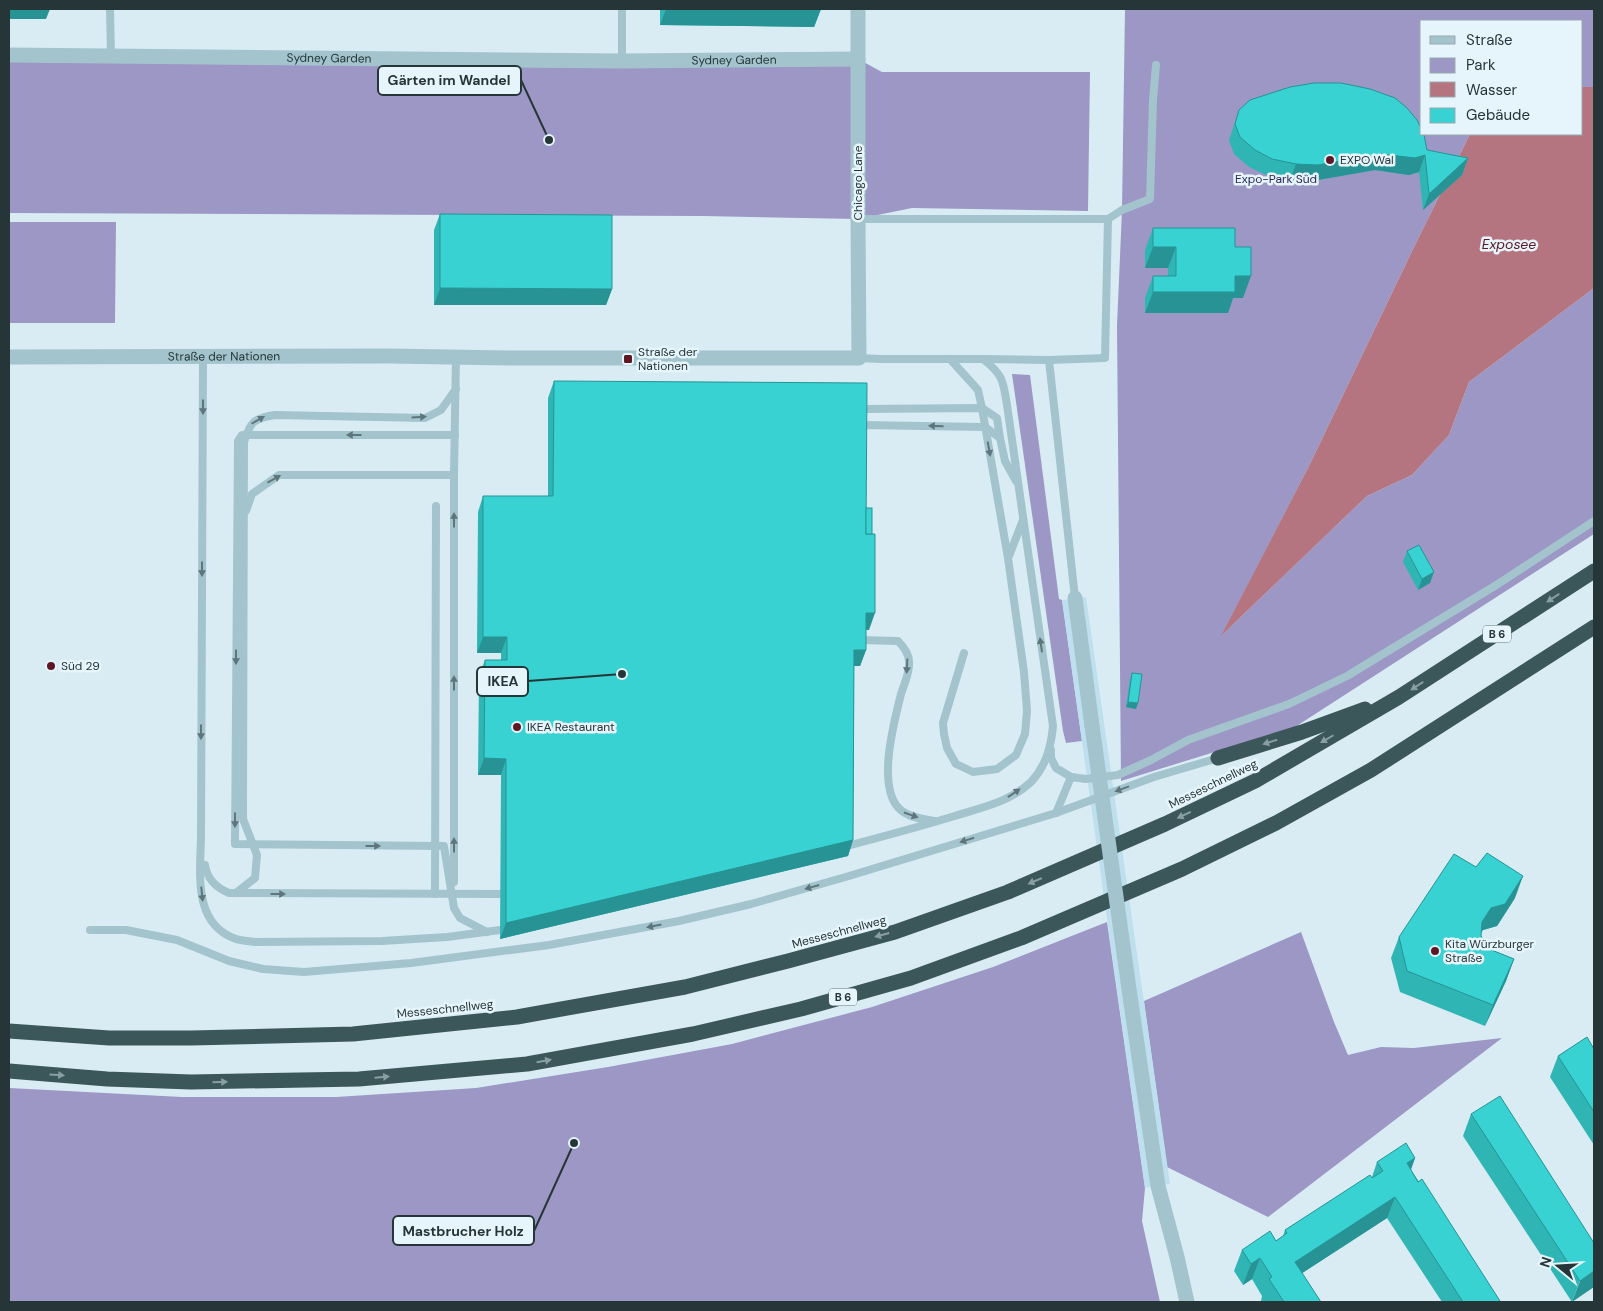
<svg xmlns="http://www.w3.org/2000/svg" width="1603" height="1311" font-family="'DM Sans',sans-serif">
	<rect width="100%" height="100%" fill="#d9ecf4"/>
	<g fill="#9c97c5">
		<polygon points="1125,9 1594,9 1594,87 1582,87 1582,21 1422,21 1422,134 1470,134 1414,247 1310,464 1222,635 1367,496 1412,475 1449,435 1469,382 1594,288 1594,534 1295,727 1121,781 1117,326 1122,210"/>
		<polygon points="9,55 858,59 882,72 1090,72 1088,211 912,208 858,219 703,216 9,213"/>
		<polygon points="9,222 116,222 115,323 9,323"/>
		<polygon points="1012,374 1030,375 1059,599 1062,600 1082,741 1066,743 1063,731"/>
		<polygon points="1107,922 1145,1188 1142,1221 1160,1302 9,1302 9,1088 182,1097 336,1097 476,1088 608,1067 732,1044 872,1007 993,967"/>
		<polygon points="1301,932 1334,1022 1348,1055 1381,1047 1414,1048 1502,1038 1268,1217 1167,1167 1144,1001"/>
	</g>
	<polygon fill="#bedfee" points="1086,597 1170,1184 1145,1188 1062,600"/>
	<polygon fill="#b47581" points="1582,87 1594,87 1594,288 1469,382 1449,435 1412,475 1367,496 1221,636 1310,464 1414,247 1470,134 1582,134"/>
	<g fill="none" stroke-linecap="round" stroke-linejoin="round">
		<g stroke="#a3c4cd" stroke-width="8">
			<polyline points="110,9 111,56"/>
			<polyline points="622,61 622,9"/>
			<polyline points="858,219 1108,219 1122,210 1150,199 1153,100 1156,65"/>
			<path d="M203 358 201 833C201 871 191 923 236 939 242 941 250 941 256 942L382 941 447 937 500 930"/>
			<polyline points="950,359 978,390 982,408 1008,558 1024,672 1027,711 1025,734 1016,755 997,769 973,772 956,764 947,748 944,734 943,723 964,653"/>
			<polyline points="983,359 1049,360 1105,358 1108,219"/>
			<polyline points="1049,360 1075,598"/>
			<polyline points="862,409 982,408 997,418 1000,438"/>
			<polyline points="861,425 985,427 1000,438 1005,461 1016,481"/>
			<polyline points="455,435 242,435 238,441 235,844 444,846 454,908 460,918 487,932"/>
			<polyline points="246,511 252,494 279,475 454,475"/>
			<polyline points="1009,556 1023,520"/>
			<path d="M860 640 898 641C904 647 910 656 909 665 909 674 904 685 901 694 894 722 875 791 902 811 911 818 924 819 934 821"/>
			<polyline points="1051,750 1051,758 1056,768 1071,777 1086,779 1118,775 1151,760 1188,740 1289,704 1347,676 1498,584 1594,521"/>
			<polyline points="1056,813 1071,777"/>
			<path d="M847 846C885 836 922 826 958 815 984 807 1011 801 1031 782 1046 766 1051 747 1053 726L1007 405C1003 380 1003 375 983 359H881L859 358"/>
			<path d="M205 865C207 879 217 888 229 893L500 894"/>
			<polyline points="454,882 454,475 456,356"/>
			<path d="M236 893 255 878 257 855 243 819V812L244 442C250 422 254 418 275 415L425 418 441 410 456 389"/>
			<polyline points="435,894 436,506"/>
			<polyline points="90,930 126,930 177,940 229,961 263,969 304,972 411,963 549,945 679,921 751,904 849,876 1056,813 1154,777 1218,758"/>
		</g>
		<g stroke="#a3c4cd" stroke-width="15">
			<path id="s1" d="M9 55 622 61 858 59"/>
			<path id="s2" d="M9 357 390 356 507 358H859L858 219V9"/>
			<polyline points="1075,598 1092,726"/>
			<polyline points="1131,1003 1158,1186 1177,1257 1187,1302"/>
		</g>
		<g stroke="#3c575a" stroke-width="15">
			<polyline points="1218,758 1302,732 1365,709"/>
			<polyline points="9,1031 109,1038 191,1038 353,1034 517,1017 685,987 788,961 895,932 1008,892 1165,824 1255,781 1399,697 1594,571"/>
			<polyline points="9,1071 107,1079 191,1082 359,1079 527,1064 693,1034 801,1009 911,978 1021,938 1182,869 1276,823 1371,770 1594,627"/>
		</g>
		<polyline stroke="#a3c4cd" stroke-width="15" points="1092,726 1131,1003"/>
	</g>
	<g fill="#30b5b5">
		<polygon points="660,9 821,9 814,27 660,25"/>
		<polygon points="1239,110 1427,150 1468,158 1462,175 1423,210 1419,172 1409,175 1375,170 1312,181 1290,180 1266,175 1249,167 1234,154 1229,140"/>
		<polygon points="440,214 612,289 606,305 434,305 434,230"/>
		<polygon points="1153,228 1235,247 1243,298 1233,298 1228,313 1145,313 1145,298 1153,276 1168,276 1168,268 1145,268 1145,250"/>
		<polygon points="554,381 866,508 869,630 866,630 866,650 860,666 854,666 853,840 848,856 500,939 501,775 478,775 479,676 485,660 501,660 501,653 477,653 478,512 483,496 548,496 548,398"/>
		<polygon points="1407,551 1430,583 1418,590 1403,562"/>
		<polygon points="1132,673 1136,709 1126,707 1130,679"/>
		<polygon points="1515,898 1497,926 1483,930 1481,932 1481,936 1489,949 1514,959 1506,981 1485,1026 1400,992 1391,958 1399,937"/>
		<polygon points="1594,1049 1594,1145 1550,1077 1558,1056"/>
		<polygon points="1471,1114 1594,1243 1572,1302 1463,1136"/>
		<polygon points="1415,1158 1411,1170 1500,1301 1500,1302 1442,1302 1387,1218 1302,1273 1320,1302 1262,1302 1261,1301 1262,1296 1252,1279 1243,1285 1234,1271 1242,1250 1276,1241 1283,1236 1285,1230 1372,1177 1377,1162"/>
	</g>
	<g fill="#279394">
		<polygon points="9,9 50,9 46,19 9,19"/>
		<polygon points="666,9 821,9 814,27 660,25"/>
		<polygon points="1381,154 1425,155 1419,172 1409,175 1375,170 1312,181 1290,180 1296,164"/>
		<polygon points="1468,158 1462,175 1423,210 1429,194"/>
		<polygon points="1153,247 1176,247 1168,268 1145,268"/>
		<polygon points="1235,276 1251,276 1243,298 1233,298 1228,313 1145,313 1153,292"/>
		<polygon points="440,288 612,289 606,305 434,305"/>
		<polygon points="1434,572 1430,583 1418,590 1422,579"/>
		<polygon points="866,613 875,613 869,630 860,630"/>
		<polygon points="483,637 507,637 501,653 477,653"/>
		<polygon points="854,650 866,650 860,666 848,666"/>
		<polygon points="1128,702 1138,703 1136,709 1126,707"/>
		<polygon points="484,758 506,759 501,775 478,775"/>
		<polygon points="853,840 848,856 500,939 506,923"/>
		<polygon points="1523,876 1515,898 1497,926 1483,930 1474,943 1482,922 1491,908"/>
		<polygon points="1514,959 1506,981 1485,1026 1493,1005"/>
		<polygon points="1415,1158 1407,1179 1407,1163"/>
		<polygon points="1395,1197 1387,1218 1287,1283 1295,1262"/>
		<polygon points="1260,1258 1252,1279 1243,1285 1251,1264"/>
		<polygon points="1594,1271 1594,1287 1572,1302 1580,1281"/>
	</g>
	<g fill="#38d2d3" stroke="#279394">
		<polygon points="1314,83 1341,83 1370,89 1395,98 1407,108 1417,120 1422,130 1422,134 1423,134 1424,135 1427,150 1468,158 1429,194 1425,155 1415,158 1381,154 1318,165 1296,164 1272,159 1255,150 1240,137 1235,124 1239,110 1250,100 1290,87"/>
		<polygon points="440,214 612,215 612,289 440,288"/>
		<polygon points="1153,228 1235,228 1235,247 1251,247 1251,276 1235,276 1235,292 1153,292 1153,276 1176,276 1176,247 1153,247"/>
		<polygon points="554,381 867,383 866,534 875,534 875,613 866,613 866,650 854,650 853,840 506,923 506,759 484,758 485,660 507,660 507,637 483,637 483,496 553,496"/>
		<rect x="866" y="508" width="6" height="26"/>
		<polygon points="1419,545 1434,572 1422,579 1407,551"/>
		<polygon points="1132,673 1142,674 1138,703 1128,702"/>
		<polygon points="1487,853 1523,876 1505,904 1491,908 1482,922 1481,936 1489,949 1514,959 1493,1005 1407,971 1399,937 1454,854 1476,867"/>
		<polygon points="1587,1037 1594,1049 1594,1112 1558,1056"/>
		<polygon points="1500,1096 1594,1243 1594,1271 1580,1281 1471,1114"/>
		<polygon points="1406,1143 1415,1158 1407,1163 1418,1182 1422,1179 1500,1301 1499,1302 1463,1302 1395,1197 1295,1262 1321,1302 1284,1302 1269,1279 1272,1277 1260,1258 1251,1264 1242,1250 1270,1231 1276,1241 1287,1233 1285,1230 1370,1175 1372,1178 1383,1171 1377,1162"/>
	</g>
	<defs><path id="oneway-solid" d="M-6-.8H1V-3.2L6.5 0L1 3.2V.8H-6Z" transform="scale(1.25)"/></defs>
	<g fill="#5e767b">
		<use href="#oneway-solid" transform="translate(203 407) rotate(90)"/>
		<use href="#oneway-solid" transform="translate(419 417) rotate(-3)"/>
		<use href="#oneway-solid" transform="translate(258 420) rotate(-30)"/>
		<use href="#oneway-solid" transform="translate(936 426) rotate(-179)"/>
		<use href="#oneway-solid" transform="translate(354 435) rotate(-180)"/>
		<use href="#oneway-solid" transform="translate(989 449) rotate(80)"/>
		<use href="#oneway-solid" transform="translate(274 479) rotate(-29)"/>
		<use href="#oneway-solid" transform="translate(454 520) rotate(-90)"/>
		<use href="#oneway-solid" transform="translate(202 569) rotate(90)"/>
		<use href="#oneway-solid" transform="translate(1041 645) rotate(-98)"/>
		<use href="#oneway-solid" transform="translate(236 657) rotate(90)"/>
		<use href="#oneway-solid" transform="translate(907 666) rotate(93)"/>
		<use href="#oneway-solid" transform="translate(454 683) rotate(-90)"/>
		<use href="#oneway-solid" transform="translate(201 732) rotate(90)"/>
		<use href="#oneway-solid" transform="translate(1122 789) rotate(160)"/>
		<use href="#oneway-solid" transform="translate(1014 793) rotate(-34)"/>
		<use href="#oneway-solid" transform="translate(911 815) rotate(19)"/>
		<use href="#oneway-solid" transform="translate(235 820) rotate(90)"/>
		<use href="#oneway-solid" transform="translate(967 840) rotate(163)"/>
		<use href="#oneway-solid" transform="translate(454 845) rotate(-90)"/>
		<use href="#oneway-solid" transform="translate(373 846)"/>
		<use href="#oneway-solid" transform="translate(812 887) rotate(164)"/>
		<use href="#oneway-solid" transform="translate(202 894) rotate(84)"/>
		<use href="#oneway-solid" transform="translate(278 894)"/>
		<use href="#oneway-solid" transform="translate(654 926) rotate(169)"/>
	</g>
	<g fill="#889ea2">
		<use href="#oneway-solid" transform="translate(1553 598) rotate(147)"/>
		<use href="#oneway-solid" transform="translate(1417 686) rotate(147)"/>
		<use href="#oneway-solid" transform="translate(1327 739) rotate(150)"/>
		<use href="#oneway-solid" transform="translate(1270 742) rotate(163)"/>
		<use href="#oneway-solid" transform="translate(1184 815) rotate(155)"/>
		<use href="#oneway-solid" transform="translate(1035 881) rotate(157)"/>
		<use href="#oneway-solid" transform="translate(882 935) rotate(165)"/>
		<use href="#oneway-solid" transform="translate(544 1061) rotate(-10)"/>
		<use href="#oneway-solid" transform="translate(57 1075) rotate(4)"/>
		<use href="#oneway-solid" transform="translate(382 1077) rotate(-5)"/>
		<use href="#oneway-solid" transform="translate(220 1082) rotate(-1)"/>
	</g>
	<g fill="#5e1723" stroke="#e6f5fb" stroke-width="2">
		<circle cx="1330" cy="160" r="5"/>
		<rect x="623" y="354" width="10" height="10" rx="2.5"/>
		<circle cx="51" cy="666" r="5"/>
		<circle cx="517" cy="727" r="5"/>
		<circle cx="1435" cy="951" r="5"/>
	</g>
	<g text-anchor="middle" stroke-width="5" stroke-linejoin="round" paint-order="stroke">
		<g fill="#e6f5fb" stroke="#606f72" stroke-width="1">
			<rect x="1483" y="625.5" width="28" height="17" rx="4"/>
			<rect x="829" y="988.5" width="28" height="17" rx="4"/>
		</g>
		<g font-size="11" font-weight="bold" fill="#263638">
			<text x="1497" y="638">B 6</text>
			<text x="843" y="1001">B 6</text>
		</g>
		<g font-size="12" fill="#263638" stroke="#e6f5fb">
			<text dy="4" stroke="none"><textPath href="#s1" startOffset="320">Sydney Garden</textPath></text>
			<text dy="4" stroke="none"><textPath href="#s1" startOffset="725">Sydney Garden</textPath></text>
			<text transform="translate(858 183) rotate(-90)" y="4">Chicago Lane</text>
			<text dy="4" stroke="none"><textPath href="#s2" startOffset="215">Straße der Nationen</textPath></text>
			<text transform="translate(1213 784) rotate(-26)" y="4">Messeschnellweg</text>
			<text transform="translate(839 932) rotate(-15)" y="4">Messeschnellweg</text>
			<text transform="translate(445 1009) rotate(-6)" y="4">Messeschnellweg</text>
		</g>
		<g font-size="12" fill="#263638" stroke="#e6f5fb" text-anchor="start">
			<text x="1340" y="164">EXPO Wal</text>
			<text x="638" y="356">Straße der<tspan x="638" dy="14">Nationen</tspan></text>
			<text x="61" y="670">Süd 29</text>
			<text x="527" y="731">IKEA Restaurant</text>
			<text x="1445" y="948">Kita Würzburger<tspan x="1445" dy="14">Straße</tspan></text>
		</g>
		<g font-size="12" fill="#2d2759" stroke="#e6f5fb">
			<text x="1276" y="183">Expo-Park Süd</text>
		</g>
		<g font-size="14" font-style="italic" fill="#5e1723" stroke="#e6f5fb">
			<text x="1509" y="249">Exposee</text>
		</g>
	</g>
	<path fill="none" stroke="#263638" stroke-width="2" d="M549 140L521 80M622 674L528 681M574 1143L534 1231"/>
	<g fill="#263638" stroke="#e6f5fb" stroke-width="2">
		<circle cx="549" cy="140" r="5"/>
		<circle cx="622" cy="674" r="5"/>
		<circle cx="574" cy="1143" r="5"/>
	</g>
	<g fill="#e6f5fb" stroke="#263638" stroke-width="2">
		<rect x="378" y="66" width="143" height="29" rx="5"/>
		<rect x="477" y="667" width="51" height="29" rx="5"/>
		<rect x="393" y="1216" width="141" height="29" rx="5"/>
	</g>
	<g font-size="14" text-anchor="middle" font-weight="bold" fill="#263638">
		<text x="449" y="85">Gärten im Wandel</text>
		<text x="503" y="686">IKEA</text>
		<text x="463" y="1236">Mastbrucher Holz</text>
	</g>
	<rect width="1603" height="1311" fill="none" stroke="#263638" stroke-width="20"/>
	<rect x="1420" y="20" width="162" height="115" fill="#e6f5fb" stroke="#99a9ad"/>
	<rect x="1430" y="36" width="25" height="8" fill="#a3c4cd" stroke="#99a9ad"/>
	<text x="1466" y="45" font-size="15" fill="#263638">Straße</text>
	<rect x="1430" y="58" width="25" height="15" fill="#9c97c5" stroke="#99a9ad"/>
	<text x="1466" y="70" font-size="15" fill="#263638">Park</text>
	<rect x="1430" y="82" width="25" height="15" fill="#b47581" stroke="#99a9ad"/>
	<text x="1466" y="95" font-size="15" fill="#263638">Wasser</text>
	<rect x="1430" y="108" width="25" height="15" fill="#38d2d3" stroke="#99a9ad"/>
	<text x="1466" y="120" font-size="15" fill="#263638">Gebäude</text>
	<g transform="translate(1558 1266) rotate(288)" stroke="#e6f5fb" stroke-width="4" paint-order="stroke">
	<path d="M0-4L9 19L0 12L-9 19Z" fill="#263638"/>
	<text y="-8" font-size="14" font-weight="bold" text-anchor="middle" fill="#263638">N</text>
	</g>
</svg>
